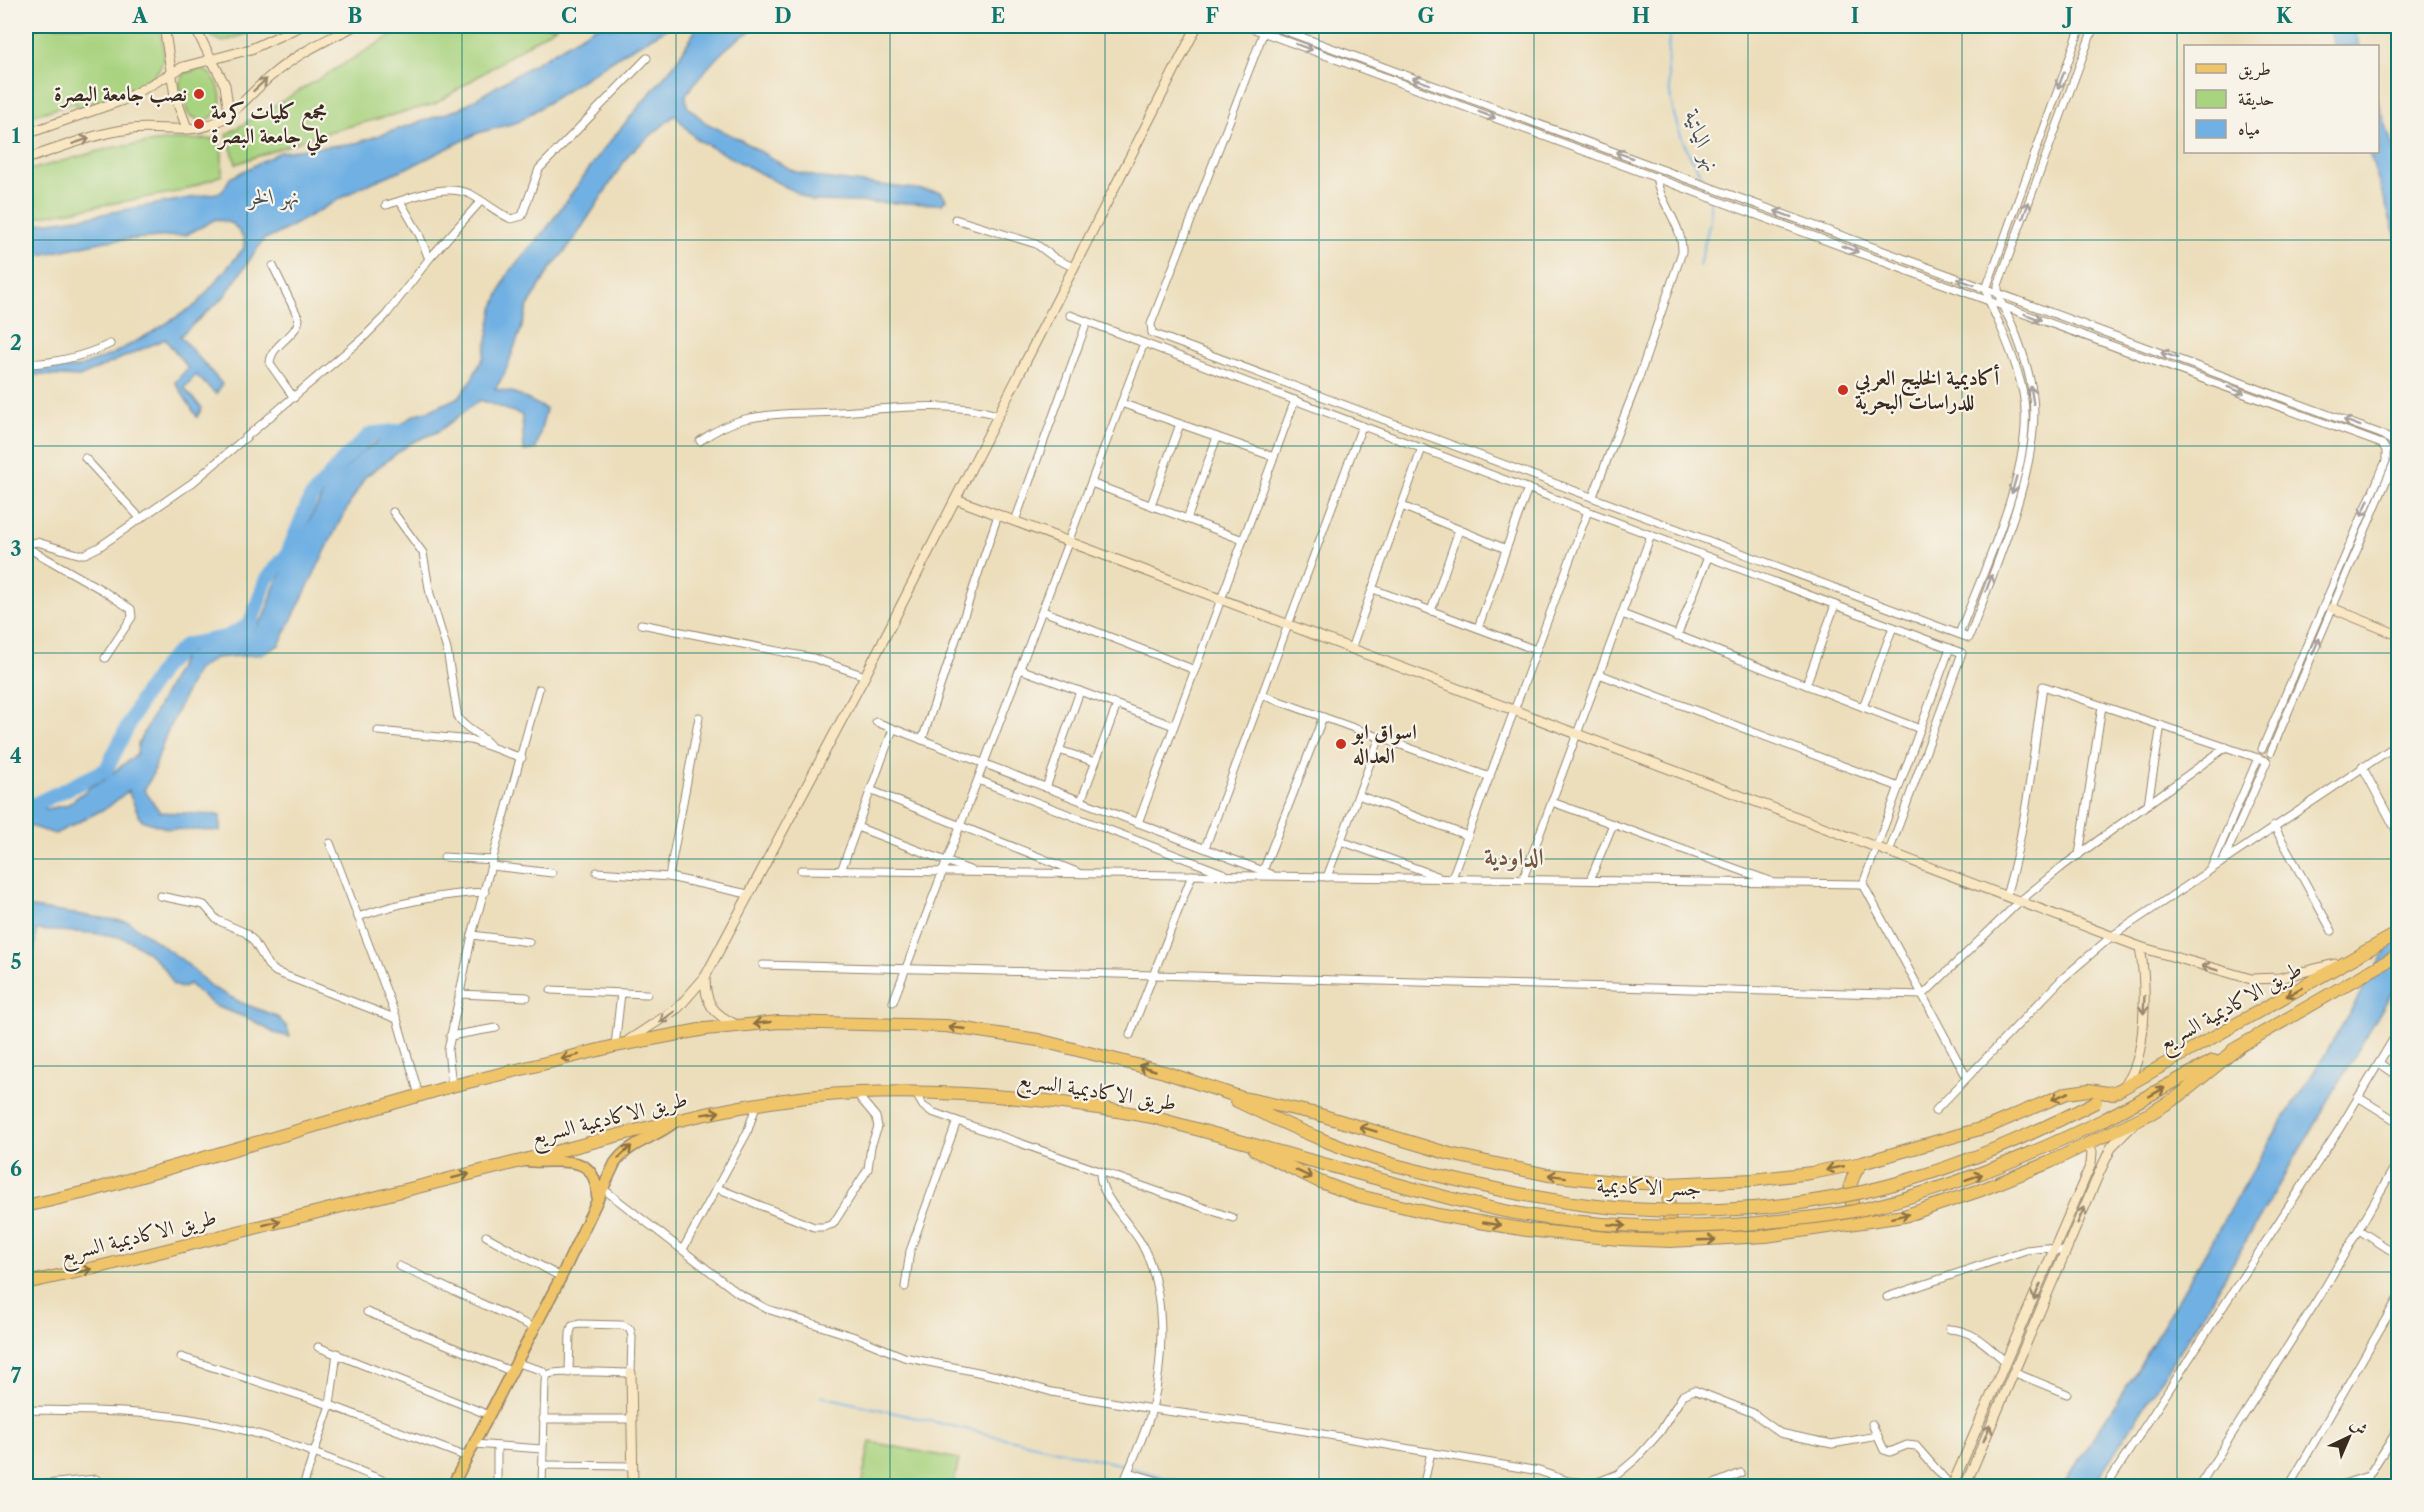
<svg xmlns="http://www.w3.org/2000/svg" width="2424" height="1512" font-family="'Libre Caslon Text',Amiri,serif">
	<rect width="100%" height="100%" fill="#f7f3e8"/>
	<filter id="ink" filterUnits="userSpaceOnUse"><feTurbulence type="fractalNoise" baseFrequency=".0167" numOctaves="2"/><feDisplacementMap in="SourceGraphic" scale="12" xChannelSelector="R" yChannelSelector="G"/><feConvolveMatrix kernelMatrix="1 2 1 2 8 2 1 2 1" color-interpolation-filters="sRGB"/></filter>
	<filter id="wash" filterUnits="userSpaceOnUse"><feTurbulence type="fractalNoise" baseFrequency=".008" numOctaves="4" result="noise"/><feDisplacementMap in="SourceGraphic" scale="24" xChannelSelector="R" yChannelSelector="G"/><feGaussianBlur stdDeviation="1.35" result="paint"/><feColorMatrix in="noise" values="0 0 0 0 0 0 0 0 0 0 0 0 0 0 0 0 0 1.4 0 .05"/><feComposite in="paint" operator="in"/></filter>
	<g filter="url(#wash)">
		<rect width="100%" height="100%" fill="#ecdebb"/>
		<g fill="#a8d37f" stroke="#727e4e" stroke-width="1.5">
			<path d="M37 26H158C160 34 164 44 164 53 163 88 105 99 79 109L76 103 26 117V43Z"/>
			<polygon points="205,26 267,26 223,42 212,37"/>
			<polygon points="407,26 557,26 435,104 320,134 236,164 227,134"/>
			<path d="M200 69C222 73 233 118 200 121L188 114 179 84 185 73Z"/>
			<polygon points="218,139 222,153 222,175 182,191 42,216 26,223 26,171 110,148 172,140"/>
			<polygon points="870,1442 959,1459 953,1486 861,1486"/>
		</g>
		<g fill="#70b0e3" stroke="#566d80" stroke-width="1.5">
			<polygon points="597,26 672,26 625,52 518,122 478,133 416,164 361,187 274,236 264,239 224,297 180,336 222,384 216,394 196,375 184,388 202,408 197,417 175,382 188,368 165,339 79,377 26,374 26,369 77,368 113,354 151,333 196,305 244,248 244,238 233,224 216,219 186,235 106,241 26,258 26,227 35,224 86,217 222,192 230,178 280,152 356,143 459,109"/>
			<path d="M698 26H760C725 43 710 65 686 94L687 106 706 123 741 140 793 171 821 178 941 192 946 199 942 204 812 201 696 139 675 115 629 154 573 241 550 269 528 306 522 327 504 375 495 389 515 393 546 409 536 449 524 451 522 415 480 400 439 431 411 443 365 477 341 519 279 645 263 654 215 658 196 671 165 737 152 776 144 790 160 812 220 815V831L169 829 141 820 128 791 108 807 55 834 26 825V796L46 809 67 805 93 785 102 781 137 754 138 744 185 654 203 646 254 631 266 614 274 587 328 485 361 453 414 415 433 409 459 397 470 382 484 356 493 309 507 275 544 232 602 151 676 62Z"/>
			<polygon points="2328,26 2353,26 2360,46 2335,46"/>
			<polygon points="2378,100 2398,163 2398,243 2369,152 2378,152"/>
			<path d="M26 907 129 922 185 962 211 987 242 1003 276 1016 287 1027 290 1037 274 1033 250 1019 215 1006 189 984 181 988 172 984C168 966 137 941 119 937 93 931 63 932 36 930L34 952 26 951Z"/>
			<polygon points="2398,930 2398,982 2199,1321 2093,1486 2062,1486 2134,1375 2279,1126 2326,1053"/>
		</g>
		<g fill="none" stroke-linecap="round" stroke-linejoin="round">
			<g stroke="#70b0e3" stroke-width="2">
				<path d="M1671 26C1664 62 1668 106 1683 141 1689 155 1698 169 1705 183"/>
				<polyline points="1699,266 1710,221 1710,200"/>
				<polyline points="821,1396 1127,1466"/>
				<polyline points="1132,1468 1196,1486"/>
			</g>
			<polyline stroke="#70b0e3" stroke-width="15" points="26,805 29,807 106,770 142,698 165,665 186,645 227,637 250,625 266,580 287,555 310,499 343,460 371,434 410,430"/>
		</g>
	</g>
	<g filter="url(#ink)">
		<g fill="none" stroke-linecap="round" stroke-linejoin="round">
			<defs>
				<g id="street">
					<polyline points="1246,26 1989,301 2382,444 2386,450 2386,461 2262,749"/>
					<path d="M1266 26 1151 324 1152 333 1969 638C1993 571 2041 467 2033 397 2030 374 2022 349 2013 327 2007 313 1997 300 1998 285L2094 26"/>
					<polyline points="1272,26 2381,434 2392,441 2396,455"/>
					<polyline points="400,201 419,234 429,259"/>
					<path d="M386 205C412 198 443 183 470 194 484 201 496 212 511 219L522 216 539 169 647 58"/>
					<polyline points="955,219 1036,244 1056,259 1073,267"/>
					<path d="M273 266 299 319C296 338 270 344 270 364L294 398"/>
					<polyline points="1070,315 1962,653 1889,852"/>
					<path d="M26 364C57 363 82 357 110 344"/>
					<polyline points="1121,403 1274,457"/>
					<path d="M700 441C714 431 729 423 745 419 775 412 807 414 837 412 892 409 944 400 998 415"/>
					<polyline points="85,458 141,519"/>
					<polyline points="1091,483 1243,540"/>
					<path d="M1593 496 1637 383 1682 252C1683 224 1659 203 1656 176"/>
					<polyline points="1151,505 1180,424"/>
					<polyline points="1402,506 1506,549"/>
					<path d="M393 512 423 553 430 594 447 650 458 718C466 730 481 734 490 745"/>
					<polyline points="1187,519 1217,437"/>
					<polyline points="1015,521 1087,322"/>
					<polyline points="26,544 37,542 78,554 85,554 99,547 192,483 363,338 386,315 429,259 481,201"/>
					<polyline points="26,547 102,590 131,609 132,617 105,658"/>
					<polyline points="1373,589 1536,650"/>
					<polyline points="1043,611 1195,670"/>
					<polyline points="1431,611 1459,530"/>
					<polyline points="1622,614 1920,729"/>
					<polyline points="641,624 813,658 865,676"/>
					<polyline points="1478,628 1528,488"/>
					<path d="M1959 634C1984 569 2037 461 2023 393 2018 368 2009 346 1999 323 1994 312 1988 302 1986 289L2081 26"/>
					<polyline points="1677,636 1708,557"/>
					<polyline points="1950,648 1863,884 1966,1076"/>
					<polyline points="1351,649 1422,448"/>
					<polyline points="1020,669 1174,726"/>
					<polyline points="1599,674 1899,787"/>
					<polyline points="1806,685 1835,605"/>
					<polyline points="1262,695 1490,777"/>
					<polyline points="1863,707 1893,627"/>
					<polyline points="876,722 1271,874"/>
					<polyline points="378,731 471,740 522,758"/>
					<polyline points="922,740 998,515"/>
					<polyline points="1059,750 1095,762"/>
					<polyline points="2271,752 2393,465"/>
					<polyline points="2362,766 2398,834"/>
					<polyline points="978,780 1225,874"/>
					<polyline points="1046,788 1080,691"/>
					<polyline points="870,790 1077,872"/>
					<polyline points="1358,795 1468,836"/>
					<polyline points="1081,801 1117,705"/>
					<polyline points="1552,802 1770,881"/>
					<polyline points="2148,804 2161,725"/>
					<polyline points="1138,823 1295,400"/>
					<polyline points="2274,826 2332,931"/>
					<polyline points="857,827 972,871"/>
					<polyline points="1341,841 1437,876"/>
					<polyline points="330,843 397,1019 419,1095"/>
					<polyline points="1205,848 1362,426"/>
					<polyline points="2079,855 2102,706"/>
					<polyline points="444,857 493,860"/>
					<polyline points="492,866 552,873"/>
					<polyline points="2211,868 2258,758"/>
					<polyline points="801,870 1863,884"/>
					<polyline points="841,871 893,729"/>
					<polyline points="1263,871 1323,717"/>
					<polyline points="597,872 669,877 748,894"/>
					<polyline points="669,877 699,717"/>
					<polyline points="1327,877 1380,737"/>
					<polyline points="1452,878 1588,511"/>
					<polyline points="1523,879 1651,535"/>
					<polyline points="1590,880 1613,824"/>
					<polyline points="160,896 204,905 217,920 246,933 253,940 268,965 276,972 397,1019"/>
					<path d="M2006 896C2026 828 2033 756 2043 686L2267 761 2224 859"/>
					<path d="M358 917C400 902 441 894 485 892"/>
					<polyline points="472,935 529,942"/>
					<polyline points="763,965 1923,995 2020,901 2063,866 2226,747"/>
					<polyline points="551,990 647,994"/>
					<polyline points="459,994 527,997"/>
					<polyline points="893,1002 1144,343"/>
					<polyline points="1130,1035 1192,875"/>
					<polyline points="450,1036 496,1028"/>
					<polyline points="615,1046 621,993"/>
					<polyline points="2379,1063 2398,1076"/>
					<polyline points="452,1086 448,1050 472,935 539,689"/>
					<polyline points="915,1092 923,1106 932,1112 1233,1218"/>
					<polyline points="2358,1097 2398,1122"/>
					<polyline points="1935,1111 2062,979 2112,936 2398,744"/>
					<path d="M1100 1172C1099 1196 1129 1222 1141 1243 1167 1289 1164 1359 1152 1409 1145 1435 1132 1461 1122 1486"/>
					<polyline points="2389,1177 2398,1183"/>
					<polyline points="602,1188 738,1293 767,1309 855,1337 904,1357 997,1376 1052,1392 1152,1409 1276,1426 1539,1471 1568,1481 1593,1484 1618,1474 1637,1458 1660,1432 1683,1395 1694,1390 1753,1413 1780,1433 1832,1444 1878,1436"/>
					<polyline points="717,1188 814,1227 824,1227 833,1224 868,1169 871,1146 878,1127 876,1117 856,1093"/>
					<polyline points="2359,1230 2398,1255"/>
					<polyline points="486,1236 561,1277"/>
					<polyline points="683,1249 747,1133 756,1106"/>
					<polyline points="399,1266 535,1328"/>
					<polyline points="905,1287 910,1251 957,1121"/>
					<polyline points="1887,1297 2026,1250 2045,1248 2066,1252"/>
					<polyline points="367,1312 513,1372"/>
					<path d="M1949 1329C1974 1330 1988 1347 2006 1362"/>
					<polyline points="318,1347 489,1415"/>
					<polyline points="181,1357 330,1405 467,1457"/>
					<polyline points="517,1363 541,1370 547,1375"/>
					<polyline points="2013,1372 2067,1394"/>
					<path d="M26 1410C86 1411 148 1410 208 1422 274 1434 336 1462 398 1486"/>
					<polyline points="543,1419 632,1419"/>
					<polyline points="1872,1424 1884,1450 1890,1452 1907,1445 1916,1446 1951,1486"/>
					<polyline points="474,1444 542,1449"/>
					<polyline points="543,1465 633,1466"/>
					<polyline points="1128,1472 1175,1486"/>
					<polyline points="1424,1483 1431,1452"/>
					<polyline points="27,1486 96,1479"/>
					<polyline points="178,1486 215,1485 234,1486"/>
					<polyline points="303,1486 330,1405 337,1353"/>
					<polyline points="497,1486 497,1446"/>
					<path d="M542 1486 545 1382 547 1375C557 1369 615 1373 631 1373L632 1337 630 1329 622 1325 579 1324 572 1326 570 1333 569 1373"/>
					<polyline points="1019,1486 1019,1484"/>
					<polyline points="1709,1486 1741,1473"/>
					<polyline points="2106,1486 2340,1128 2398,1031"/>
					<polyline points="2199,1486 2326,1286 2398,1161"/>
					<polyline points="2289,1486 2398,1298"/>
					<polyline points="2337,1486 2368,1476"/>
					<polyline points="2362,1486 2398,1429"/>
				</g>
				<g id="secondary">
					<polyline points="164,26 175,96 187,128"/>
					<polyline points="194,26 225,85 229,113"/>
					<polyline points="26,134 123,100 183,67 251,49 301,26"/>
					<path d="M26 159C60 148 95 133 131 129 155 126 190 134 212 124 235 115 253 90 272 75 296 54 325 41 354 26"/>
					<polyline points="956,499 2140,947 2251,979 2279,978 2335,964"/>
					<polyline points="2332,608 2398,635"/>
					<path d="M705 977C705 1004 713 1014 737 1025"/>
					<polyline points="629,1040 678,1008 705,977 865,676 1197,26"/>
					<path d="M2123 1087C2149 1060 2146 982 2140 947"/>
					<polyline points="631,1373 633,1486"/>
					<polyline points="1952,1486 2091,1164 2092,1152 2089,1148 2081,1147"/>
					<polyline points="1965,1486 2100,1171 2112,1146 2132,1126"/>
				</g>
				<g id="primary">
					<path d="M526 1161C556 1165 596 1149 597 1196"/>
					<path d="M452 1486 561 1277 615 1163C631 1141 656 1138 676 1121"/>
				</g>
				<g id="highway">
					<polyline points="2233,1050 2398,955"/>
					<polyline points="2112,1094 2398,933"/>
					<path d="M1237 1101C1295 1129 1356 1157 1419 1171"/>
					<polyline points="2105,1119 2213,1061"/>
					<polyline points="1255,1150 1318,1181 1355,1195 1438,1215 1527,1230 1619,1239 1670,1241 1766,1236 1904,1216 1981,1190 2050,1162 2151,1113 2179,1096 2239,1047"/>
					<polyline points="1668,1184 1670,1236"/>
					<polyline points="26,1206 90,1191 452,1086 615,1046 705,1029 779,1022 946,1026 1038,1040 1164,1072 1239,1097 1317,1114 1450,1154 1548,1175 1615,1182 1668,1184 1753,1180 1811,1173 1862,1163 1990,1126 2067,1093 2089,1090 2107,1093 2117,1091"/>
					<path d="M1860 1218C1846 1200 1847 1180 1862 1163"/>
					<path d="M26 1283 103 1266C242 1230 382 1197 521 1161 632 1132 742 1098 858 1093 957 1089 1055 1099 1152 1117L1415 1189"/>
				</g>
			</defs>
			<use href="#street" stroke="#94846c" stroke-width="9"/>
			<use href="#secondary" stroke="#94846c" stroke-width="11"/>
			<use href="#primary" stroke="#94846c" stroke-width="13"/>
			<use href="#highway" stroke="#94846c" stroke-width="14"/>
			<use href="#street" stroke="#fff" stroke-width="7"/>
			<use href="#secondary" stroke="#f9e7c3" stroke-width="9"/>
			<use href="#primary" stroke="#f0c469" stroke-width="10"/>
			<use href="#highway" stroke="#f0c469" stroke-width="12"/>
			<defs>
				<g id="highway-bridge">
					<path d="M1419 1171C1476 1185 1531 1198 1588 1205 1695 1218 1819 1209 1921 1176 1982 1157 2039 1131 2096 1102"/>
					<path d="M1415 1189C1456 1200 1497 1211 1539 1217 1622 1229 1704 1230 1787 1220 1816 1217 1845 1214 1872 1207 1954 1187 2030 1156 2105 1119"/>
				</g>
			</defs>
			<use href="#highway-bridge" stroke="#94846c" stroke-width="14" stroke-linecap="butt"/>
			<use href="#highway-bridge" stroke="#f0c469" stroke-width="12"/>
		</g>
		<defs><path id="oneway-shaft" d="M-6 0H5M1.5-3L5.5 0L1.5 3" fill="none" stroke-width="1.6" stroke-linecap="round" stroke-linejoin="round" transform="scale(1.5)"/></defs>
		<g stroke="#a79f9a">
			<use href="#oneway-shaft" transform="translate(1304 47) rotate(20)"/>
			<use href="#oneway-shaft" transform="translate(2061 80) rotate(111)"/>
			<use href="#oneway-shaft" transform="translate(1421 81) rotate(-160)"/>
			<use href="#oneway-shaft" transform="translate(1487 115) rotate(20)"/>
			<use href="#oneway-shaft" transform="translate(1624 155) rotate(-160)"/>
			<use href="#oneway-shaft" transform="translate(2026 210) rotate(-70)"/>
			<use href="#oneway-shaft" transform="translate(1783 214) rotate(-160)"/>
			<use href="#oneway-shaft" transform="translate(1850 249) rotate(20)"/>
			<use href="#oneway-shaft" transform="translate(1966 282) rotate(-160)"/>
			<use href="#oneway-shaft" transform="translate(2033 317) rotate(20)"/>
			<use href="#oneway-shaft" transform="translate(2169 355) rotate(-160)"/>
			<use href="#oneway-shaft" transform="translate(2236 390) rotate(20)"/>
			<use href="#oneway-shaft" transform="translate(2032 395) rotate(-99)"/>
			<use href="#oneway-shaft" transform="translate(2352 423) rotate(-160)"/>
			<use href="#oneway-shaft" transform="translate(2014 485) rotate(106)"/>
			<use href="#oneway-shaft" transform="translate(2365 508) rotate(113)"/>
			<use href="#oneway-shaft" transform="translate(1989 583) rotate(-70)"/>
			<use href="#oneway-shaft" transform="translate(2316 646) rotate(-67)"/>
		</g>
		<g stroke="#9a8870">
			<use href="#oneway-shaft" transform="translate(260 85) rotate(-42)"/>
			<use href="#oneway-shaft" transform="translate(81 141) rotate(-18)"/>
			<use href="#oneway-shaft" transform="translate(2210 968) rotate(-163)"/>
			<use href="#oneway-shaft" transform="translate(2144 1005) rotate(93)"/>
			<use href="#oneway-shaft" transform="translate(667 1017) rotate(144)"/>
			<use href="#oneway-shaft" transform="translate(2081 1215) rotate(-67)"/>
			<use href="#oneway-shaft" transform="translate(2037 1292) rotate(114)"/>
			<use href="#oneway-shaft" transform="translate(1987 1433) rotate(-67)"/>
		</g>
		<g stroke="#8c6f40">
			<use href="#oneway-shaft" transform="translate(2294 992) rotate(151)"/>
			<use href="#oneway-shaft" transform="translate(762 1023) rotate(174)"/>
			<use href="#oneway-shaft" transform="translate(957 1028) rotate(-174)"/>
			<use href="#oneway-shaft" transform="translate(570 1057) rotate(166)"/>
			<use href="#oneway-shaft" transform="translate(1147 1068) rotate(-164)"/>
			<use href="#oneway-shaft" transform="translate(2157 1092) rotate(-29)"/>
			<use href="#oneway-shaft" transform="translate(2060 1096) rotate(156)"/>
			<use href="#oneway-shaft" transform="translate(711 1113) rotate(-9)"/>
			<use href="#oneway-shaft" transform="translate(1368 1129) rotate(-163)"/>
			<use href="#oneway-shaft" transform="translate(625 1152) rotate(-43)"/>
			<use href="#oneway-shaft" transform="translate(1835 1168) rotate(169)"/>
			<use href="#oneway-shaft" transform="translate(1304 1174) rotate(26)"/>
			<use href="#oneway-shaft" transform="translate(461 1176) rotate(-14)"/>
			<use href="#oneway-shaft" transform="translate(1557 1176) rotate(-173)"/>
			<use href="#oneway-shaft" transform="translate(1974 1177) rotate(-19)"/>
			<use href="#oneway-shaft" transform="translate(1900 1216) rotate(-12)"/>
			<use href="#oneway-shaft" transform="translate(272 1223) rotate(-14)"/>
			<use href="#oneway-shaft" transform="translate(1492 1224) rotate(10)"/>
			<use href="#oneway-shaft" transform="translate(1617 1225) rotate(4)"/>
			<use href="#oneway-shaft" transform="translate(1707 1240) rotate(-2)"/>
			<use href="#oneway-shaft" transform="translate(83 1271) rotate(-12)"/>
		</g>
	</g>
	<path fill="none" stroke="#0f766e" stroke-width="1.5" stroke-opacity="0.55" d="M247 26V1486M462 26V1486M676 26V1486M890 26V1486M1105 26V1486M1319 26V1486M1534 26V1486M1748 26V1486M1962 26V1486M2177 26V1486M26 240H2398M26 446H2398M26 653H2398M26 859H2398M26 1066H2398M26 1272H2398"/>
	<g fill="#c8321e" stroke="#f7f3e8" stroke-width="2">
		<circle cx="199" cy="94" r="6"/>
		<circle cx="199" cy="124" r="6"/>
		<circle cx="1843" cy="390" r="6"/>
		<circle cx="1341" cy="744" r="6"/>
	</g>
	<g text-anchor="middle" stroke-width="4.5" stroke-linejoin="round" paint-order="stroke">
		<g font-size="21" font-weight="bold" fill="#3b2a1e" stroke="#f7f3e8" text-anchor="start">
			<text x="187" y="101" text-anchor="end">نصب جامعة البصرة</text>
			<text x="211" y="119">مجمع كليات كرمة<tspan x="211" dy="24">علي جامعة البصرة</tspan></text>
			<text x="1855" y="385">أكاديمية الخليج العربي<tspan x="1855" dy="24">للدراسات البحرية</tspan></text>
			<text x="1353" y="739">اسواق ابو<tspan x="1353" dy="24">العداله</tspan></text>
		</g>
		<g font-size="21" fill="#3b2a1e" stroke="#f7f3e8">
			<text transform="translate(2230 1006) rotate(-29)" y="7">طريق الاكاديمية السريع</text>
			<text transform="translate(1097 1091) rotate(9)" y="7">طريق الاكاديمية السريع</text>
			<text transform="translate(609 1118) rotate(-14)" y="7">طريق الاكاديمية السريع</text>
			<text transform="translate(1649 1187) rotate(2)" y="7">جسر الاكاديمية</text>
			<text transform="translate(138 1236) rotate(-14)" y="7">طريق الاكاديمية السريع</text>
		</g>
		<g font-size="22" font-style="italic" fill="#4b5259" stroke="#f7f3e8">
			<text transform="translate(1703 141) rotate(70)" y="8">نهر الياتية</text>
			<text x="274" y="204">نهر الخر</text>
		</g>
		<g font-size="24" font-weight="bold" fill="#705642" stroke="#f7f3e8">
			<text x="1514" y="865">الداودية</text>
		</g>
	</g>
	<rect width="2424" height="1512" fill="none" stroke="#f7f3e8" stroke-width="66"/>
	<rect x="2184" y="45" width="195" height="108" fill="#f7f3e8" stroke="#aca397" stroke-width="1.5"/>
	<rect x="2196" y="64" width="30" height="9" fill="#f0c469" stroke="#aca397" stroke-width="1.5"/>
	<text x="2238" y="75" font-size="18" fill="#3b2a1e">طريق</text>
	<rect x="2196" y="90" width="30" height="18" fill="#a8d37f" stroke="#aca397" stroke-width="1.5"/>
	<text x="2238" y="105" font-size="18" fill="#3b2a1e">حديقة</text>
	<rect x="2196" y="120" width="30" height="18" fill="#70b0e3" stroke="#aca397" stroke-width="1.5"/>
	<text x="2238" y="135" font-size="18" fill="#3b2a1e">مياه</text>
	<g transform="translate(2349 1437) rotate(44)" stroke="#f7f3e8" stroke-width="4.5" paint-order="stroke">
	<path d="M0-4.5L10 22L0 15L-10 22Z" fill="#3b2a1e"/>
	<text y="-9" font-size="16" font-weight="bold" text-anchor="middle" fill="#3b2a1e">ش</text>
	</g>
	<rect x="33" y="33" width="2358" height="1446" fill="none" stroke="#0f766e" stroke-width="2"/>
	<g font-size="20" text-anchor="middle" font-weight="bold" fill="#0f766e">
		<text x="140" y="23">A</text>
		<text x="355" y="23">B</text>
		<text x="569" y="23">C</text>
		<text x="783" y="23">D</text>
		<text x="998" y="23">E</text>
		<text x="1212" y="23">F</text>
		<text x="1426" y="23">G</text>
		<text x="1641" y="23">H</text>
		<text x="1855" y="23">I</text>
		<text x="2069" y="23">J</text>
		<text x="2284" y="23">K</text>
		<text x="16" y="143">1</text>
		<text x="16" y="350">2</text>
		<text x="16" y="556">3</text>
		<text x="16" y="763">4</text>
		<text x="16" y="969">5</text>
		<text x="16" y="1176">6</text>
		<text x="16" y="1383">7</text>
	</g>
</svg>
